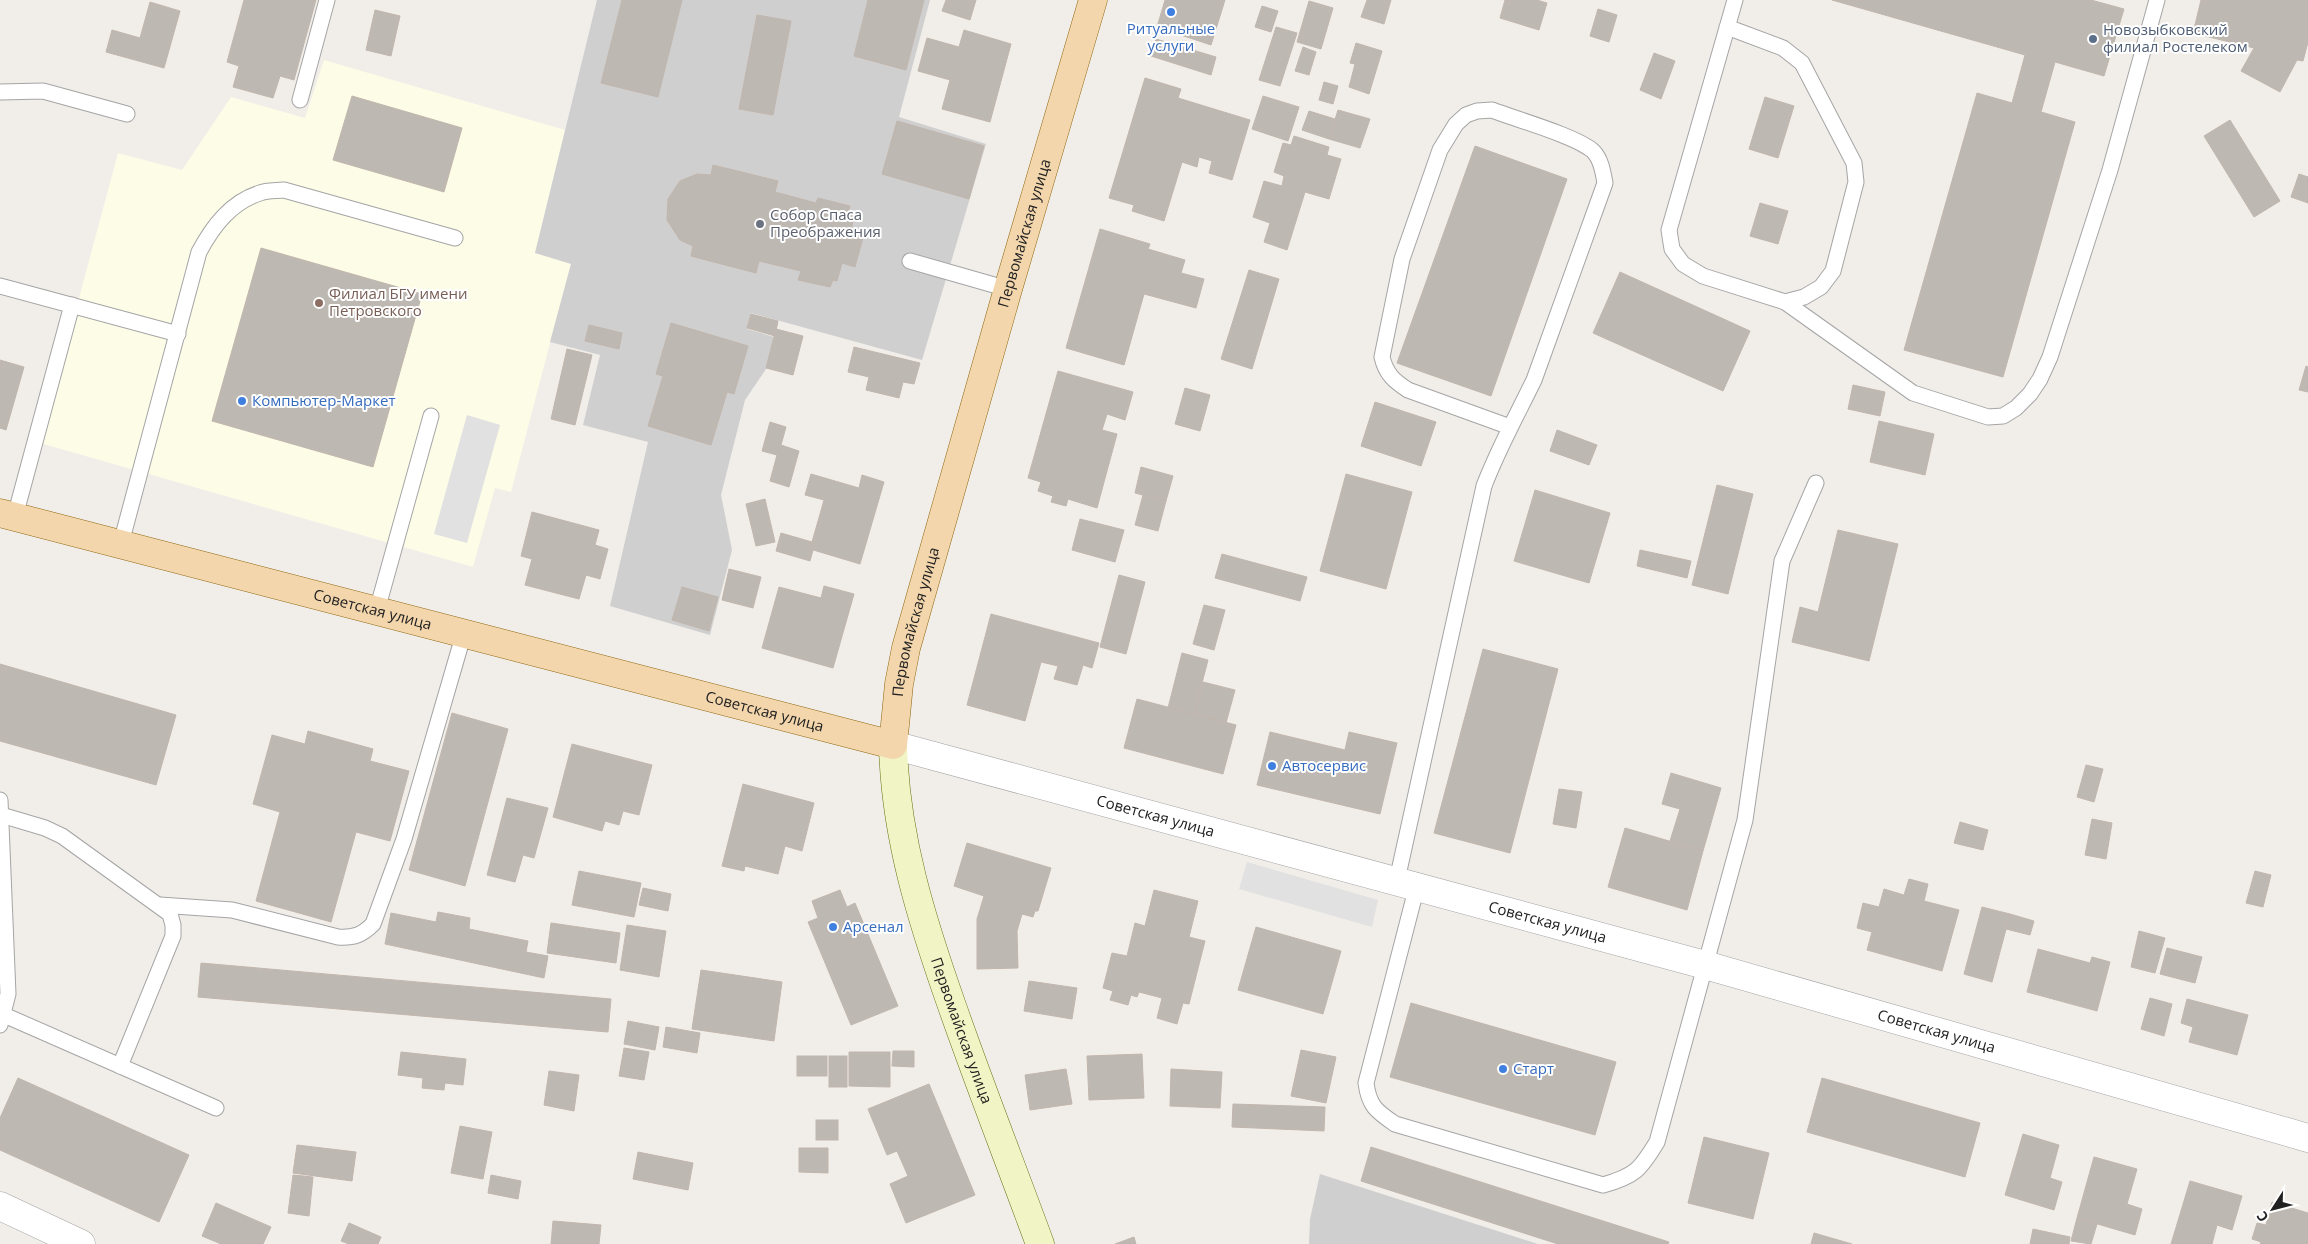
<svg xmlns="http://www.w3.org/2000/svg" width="2308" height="1244" font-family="'Open Sans',sans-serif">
	<rect width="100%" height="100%" fill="#f1eee9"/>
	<polygon fill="#fcfce7" points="324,60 565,130 535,253 571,263 511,492 495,488 473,567 40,443 118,153 182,170 231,97 305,118"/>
	<g fill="#cfcfcf">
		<polygon points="597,0 930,0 899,117 986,144 922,360 751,313 747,329 774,337 766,369 745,400 721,495 732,550 710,635 610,606 648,442 583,425 600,355 550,342 571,264 535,253"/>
		<polygon points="1320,1174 1538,1244 1309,1244 1310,1219"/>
	</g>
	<g fill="#e1e1e1">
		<polygon points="467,415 500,425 467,543 434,534"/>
		<polygon points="1247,862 1378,900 1372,927 1239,889"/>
	</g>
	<g fill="#beb8b2" stroke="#c1b6ad">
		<polygon points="244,0 316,0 294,80 280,76 273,98 233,87 239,66 227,62"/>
		<polygon points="622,0 682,0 658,97 601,83"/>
		<polygon points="868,0 924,0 906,70 854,56"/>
		<polygon points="946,0 976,0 970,20 942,11"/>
		<polygon points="1165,0 1225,0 1211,45 1157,27"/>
		<polygon points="1367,0 1391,0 1384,24 1361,17"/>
		<polygon points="1505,0 1537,0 1547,3 1539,30 1500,18"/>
		<polygon points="1832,0 2091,0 2124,9 2104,76 2055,62 2041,112 2075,122 2003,377 1904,350 1977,93 2012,103 2025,55"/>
		<polygon points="2201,0 2308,0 2308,42 2303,61 2297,60 2280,92 2241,71 2254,48 2193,33"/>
		<polygon points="1309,1 1333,8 1321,49 1297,42"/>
		<polygon points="150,2 180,11 164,68 106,52 112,30 140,38"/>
		<polygon points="1262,6 1278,11 1271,32 1255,27"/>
		<polygon points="1598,9 1617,15 1609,42 1590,36"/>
		<polygon points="375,10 400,16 391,56 366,50"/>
		<polygon points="757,15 791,21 773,115 739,109"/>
		<polygon points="1276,27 1297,33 1280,86 1259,80"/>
		<polygon points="964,30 1011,44 990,122 942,109 950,80 918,71 927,38 959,47"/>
		<polygon points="1156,39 1216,57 1211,75 1151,56"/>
		<polygon points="1356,43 1382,51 1369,94 1349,87 1355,64 1350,63"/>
		<polygon points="1303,47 1316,52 1309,75 1295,71"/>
		<polygon points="1654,53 1675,61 1661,99 1640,90"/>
		<polygon points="1145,78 1181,89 1178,98 1250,120 1232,180 1209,173 1212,161 1199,157 1197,167 1182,162 1164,221 1132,211 1134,205 1109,198"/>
		<polygon points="1324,82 1338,86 1333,104 1319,100"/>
		<polygon points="352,96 462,128 444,192 333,160"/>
		<polygon points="1263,96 1299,107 1288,141 1252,129"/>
		<polygon points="1765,97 1794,106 1778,158 1749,149"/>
		<polygon points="1338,110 1370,119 1360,148 1329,139"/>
		<polygon points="1309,111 1335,119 1329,139 1302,130"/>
		<polygon points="2230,120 2280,201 2254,217 2204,136"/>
		<polygon points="897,121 984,146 969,199 882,174"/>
		<polygon points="1294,136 1329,147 1327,155 1341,159 1329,199 1305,192 1287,250 1264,242 1270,223 1253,217 1264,181 1282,186 1284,176 1274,172 1283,143 1291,145"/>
		<polygon points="1475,146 1567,179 1491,396 1397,363"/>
		<polygon points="713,165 778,181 775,192 816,203 818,198 850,206 848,212 855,213 851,230 864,234 855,267 842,263 837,281 833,280 830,287 798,280 801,271 759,261 756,273 691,256 693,246 680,240 667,220 668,199 680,181 697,174 711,175"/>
		<polygon points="2299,174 2308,177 2308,203 2291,197"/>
		<polygon points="1760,203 1788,211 1778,244 1750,236"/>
		<polygon points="1100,229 1150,244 1148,249 1185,260 1181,273 1204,279 1196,308 1144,294 1124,365 1066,348"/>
		<polygon points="261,248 422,294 373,467 212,421"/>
		<polygon points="1249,270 1279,279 1252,369 1221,359"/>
		<polygon points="1620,272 1750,331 1723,391 1593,333"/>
		<polygon points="751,314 778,321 775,336 747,328"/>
		<polygon points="671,323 748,346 734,394 727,392 711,445 648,426 663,376 656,374"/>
		<polygon points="589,325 622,333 619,349 585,341"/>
		<polygon points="776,329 803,336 793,375 766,368"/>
		<polygon points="854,347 920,363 914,384 903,382 899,398 866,390 869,377 848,372"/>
		<polygon points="567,349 592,355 575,425 551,419"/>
		<polygon points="0,360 24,367 6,430 0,428"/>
		<polygon points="2306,366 2308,367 2308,392 2299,390"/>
		<polygon points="1058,371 1133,392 1125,420 1107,414 1102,430 1117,434 1097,508 1068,499 1066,506 1051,502 1053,496 1038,491 1041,482 1028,478"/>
		<polygon points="1853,385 1885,392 1880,416 1848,409"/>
		<polygon points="1185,388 1210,395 1200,431 1175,424"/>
		<polygon points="1375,402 1436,422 1421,466 1361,446"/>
		<polygon points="1879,421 1934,434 1925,475 1870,462"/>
		<polygon points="770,422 786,427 781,445 799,451 789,487 770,481 777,455 762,451"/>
		<polygon points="1557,430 1597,445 1589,465 1550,451"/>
		<polygon points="1141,467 1173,476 1166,501 1135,493"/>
		<polygon points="811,474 859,488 862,475 884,482 860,564 810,549 824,500 805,495"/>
		<polygon points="1346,474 1412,492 1386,589 1320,571"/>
		<polygon points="1717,485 1753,494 1728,594 1692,585"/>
		<polygon points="1535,490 1610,513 1589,583 1514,561"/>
		<polygon points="1143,495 1166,501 1158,531 1135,525"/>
		<polygon points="765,499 775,542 756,546 746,504"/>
		<polygon points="532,512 599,530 595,545 608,549 600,579 586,575 579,599 525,585 532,559 521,556"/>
		<polygon points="1080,519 1124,530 1115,562 1072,550"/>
		<polygon points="1838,530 1898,544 1869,661 1792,642 1800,607 1818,612"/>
		<polygon points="781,533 812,542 810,549 813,550 810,561 776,551"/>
		<polygon points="1640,550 1691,561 1687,578 1637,566"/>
		<polygon points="1222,554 1307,577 1300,601 1215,578"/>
		<polygon points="729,569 761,577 753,608 722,600"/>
		<polygon points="1119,575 1145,582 1126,654 1100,647"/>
		<polygon points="824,586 854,594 833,668 762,648 779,587 821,598"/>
		<polygon points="682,587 718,597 709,631 672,620"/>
		<polygon points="1204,605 1225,610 1214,650 1193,644"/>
		<polygon points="991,614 1099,643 1092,668 1083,665 1077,685 1054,679 1058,666 1041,662 1025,721 967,705"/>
		<polygon points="1483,649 1558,669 1510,853 1434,833"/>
		<polygon points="1182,653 1208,660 1194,714 1168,708"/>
		<polygon points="0,664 176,715 156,785 0,741"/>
		<polygon points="1203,682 1235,690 1226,723 1194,714"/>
		<polygon points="1137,699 1236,725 1223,774 1124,748"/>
		<polygon points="452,713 508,729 465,886 409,870"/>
		<polygon points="308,731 373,749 370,761 409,771 390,841 356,832 331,922 256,901 280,812 253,804 272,735 305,744"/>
		<polygon points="1270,732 1345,750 1349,732 1397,743 1380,814 1257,785"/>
		<polygon points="572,744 652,765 639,815 623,811 619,825 605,821 602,831 553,817"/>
		<polygon points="2086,765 2103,769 2094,802 2077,797"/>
		<polygon points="1671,773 1721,788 1703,851 1670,841 1680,809 1662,804"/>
		<polygon points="743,784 814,803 802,851 785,846 778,874 745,866 744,871 722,866"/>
		<polygon points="1559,789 1582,792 1576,828 1553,824"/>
		<polygon points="507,798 548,808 534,858 523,855 515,882 487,875"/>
		<polygon points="2092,819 2112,823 2106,859 2085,855"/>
		<polygon points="1960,822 1988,830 1983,850 1954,843"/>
		<polygon points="1625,828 1703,851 1687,910 1608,887"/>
		<polygon points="967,843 1051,868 1038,911 1035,911 1033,917 1022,914 1017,931 1018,968 977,969 977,919 984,896 954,886"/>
		<polygon points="579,871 641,883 634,917 572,905"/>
		<polygon points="2255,871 2271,875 2263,907 2246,903"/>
		<polygon points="1909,879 1928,884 1924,901 1959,910 1942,971 1867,950 1872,932 1857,928 1863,903 1879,907 1884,889 1904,895"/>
		<polygon points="643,888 671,894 668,911 639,905"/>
		<polygon points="840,890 847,907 855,903 898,1006 851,1025 808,922 818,918 812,901"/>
		<polygon points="1154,890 1198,901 1189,937 1205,941 1189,1004 1183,1003 1177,1024 1157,1018 1162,998 1139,992 1137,997 1131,995 1128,1005 1110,1000 1113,991 1103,988 1112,953 1127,956 1135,923 1145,926"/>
		<polygon points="1982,907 2010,914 1992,982 1964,974"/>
		<polygon points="438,912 470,918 469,929 528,941 526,952 548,956 544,978 385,944 391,913 436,922"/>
		<polygon points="2010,914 2034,921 2030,935 2006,929"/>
		<polygon points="551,923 620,933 616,963 547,953"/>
		<polygon points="627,925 666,931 659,977 620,970"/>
		<polygon points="1256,927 1341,951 1323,1014 1238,990"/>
		<polygon points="2139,931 2165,938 2155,973 2131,967"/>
		<polygon points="2167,948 2202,957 2195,983 2160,974"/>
		<polygon points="2038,949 2090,963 2092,957 2110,962 2097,1011 2027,992"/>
		<polygon points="201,963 611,999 608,1032 198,997"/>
		<polygon points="701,970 782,982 774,1041 692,1029"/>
		<polygon points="1029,981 1077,988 1072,1019 1024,1011"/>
		<polygon points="2150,998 2172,1004 2164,1036 2141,1029"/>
		<polygon points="2187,999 2248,1015 2237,1055 2189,1042 2193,1027 2181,1023"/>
		<polygon points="1411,1003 1616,1062 1595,1135 1390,1077"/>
		<polygon points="628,1021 659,1027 655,1050 624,1044"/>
		<polygon points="666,1027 700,1033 697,1053 663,1047"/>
		<polygon points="624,1048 649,1052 644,1080 619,1076"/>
		<polygon points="1301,1050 1336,1057 1326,1103 1291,1096"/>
		<polygon points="893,1051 914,1051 914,1067 892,1066"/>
		<polygon points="401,1052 466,1059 463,1085 445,1083 444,1090 422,1088 423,1078 398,1075"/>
		<polygon points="849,1052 890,1052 890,1087 849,1086"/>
		<polygon points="1142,1054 1144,1098 1089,1100 1087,1056"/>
		<rect x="797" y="1056" width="30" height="20"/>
		<rect x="829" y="1056" width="18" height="31"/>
		<polygon points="1066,1069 1072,1104 1030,1110 1025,1075"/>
		<polygon points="1171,1069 1222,1072 1220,1108 1170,1106"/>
		<polygon points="549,1071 579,1075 574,1111 544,1105"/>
		<polygon points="18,1078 189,1155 159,1222 0,1150 0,1118"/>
		<polygon points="1822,1078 1980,1123 1965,1177 1807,1132"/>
		<polygon points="929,1084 975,1195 906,1223 890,1184 908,1176 897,1151 887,1155 868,1109"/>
		<polygon points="1233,1104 1325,1107 1324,1131 1232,1127"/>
		<rect x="816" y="1120" width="22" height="20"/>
		<polygon points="460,1126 492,1132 483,1179 451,1173"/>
		<polygon points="2023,1134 2059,1145 2050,1178 2062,1182 2054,1210 2005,1195"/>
		<polygon points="1704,1137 1769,1153 1753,1219 1688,1203"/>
		<polygon points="297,1145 356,1152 352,1181 293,1173"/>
		<polygon points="1371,1147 1669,1242 1668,1244 1558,1244 1361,1181"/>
		<polygon points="799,1148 828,1148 828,1173 799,1172"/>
		<polygon points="638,1152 693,1163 688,1190 633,1179"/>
		<polygon points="2094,1157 2137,1169 2127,1204 2142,1209 2135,1235 2077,1218"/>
		<polygon points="293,1175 313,1177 309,1216 288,1213"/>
		<polygon points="491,1175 521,1181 518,1199 488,1193"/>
		<polygon points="2190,1181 2242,1196 2232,1230 2217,1225 2212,1244 2171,1244"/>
		<polygon points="2272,1202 2308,1213 2308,1244 2260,1244 2261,1242 2252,1239 2257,1223 2266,1225"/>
		<polygon points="216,1203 271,1227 263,1244 221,1244 202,1236"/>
		<polygon points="2077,1218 2097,1224 2091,1244 2071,1241"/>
		<polygon points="553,1221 601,1225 599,1244 551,1244"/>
		<polygon points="349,1223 381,1237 378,1244 349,1244 341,1241"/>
		<polygon points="2033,1229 2070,1237 2069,1244 2030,1244"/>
		<polygon points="1814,1233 1852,1244 1811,1244"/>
		<polygon points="1134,1237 1136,1244 1115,1244"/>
	</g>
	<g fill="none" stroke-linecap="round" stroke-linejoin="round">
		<defs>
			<g id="lane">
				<polyline points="1727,27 1783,48 1802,63 1854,163 1856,182 1833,271 1821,287 1804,297 1785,302 1703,276 1683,264 1672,249 1669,230 1735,0"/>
				<polyline points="0,92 43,91 127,114"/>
				<polyline points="300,100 327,0"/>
				<polyline points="910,261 1008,289"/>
				<polyline points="0,286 178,334"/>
				<polyline points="1785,302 1913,393 1988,417 2003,416 2016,408 2030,394 2040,379 2050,357 2110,170 2157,0"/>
				<polyline points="15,516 72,305"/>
				<path d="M121 543 199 252C213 226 231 202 260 193 267 190 277 191 284 190L455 238"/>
				<polyline points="377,610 431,416"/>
				<polyline points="0,800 8,994 0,1025"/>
				<polyline points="1,815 45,828 62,836 170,914 173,925 173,936 120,1066"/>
				<path d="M1397 880 1484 486C1498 449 1517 415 1534 380L1605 183C1603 172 1601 159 1593 151 1576 136 1515 119 1492 110L1477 111 1466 115 1456 124 1440 150 1402 259 1382 357C1386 374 1394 381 1408 390L1510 427"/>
				<path d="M1417 886 1366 1083C1369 1106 1376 1111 1395 1124L1603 1185C1635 1176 1640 1170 1657 1142L1745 820 1782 561 1816 483"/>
				<path d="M160 905 232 910 338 937C354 938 362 935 373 924L404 839 464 633"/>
				<polyline points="4,1015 216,1108"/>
			</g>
			<g id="street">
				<path id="s1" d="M893 745 1705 965 2308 1138"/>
				<polyline points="0,1206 81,1244"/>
			</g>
			<g id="secondary">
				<path id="s2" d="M893 745C895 836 922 921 952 1006 980 1086 1011 1165 1040 1244"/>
			</g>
			<g id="primary">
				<path id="s3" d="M0 513 893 745 899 684 906 648 1008 289 1093 0"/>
			</g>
		</defs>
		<use href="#lane" stroke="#a5a5a5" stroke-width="17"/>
		<use href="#street" stroke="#a5a5a5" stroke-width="29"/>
		<use href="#secondary" stroke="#647011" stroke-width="29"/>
		<use href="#primary" stroke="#8f6710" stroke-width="29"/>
		<use href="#lane" stroke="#fff" stroke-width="15"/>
		<use href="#street" stroke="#fff" stroke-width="28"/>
		<use href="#secondary" stroke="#f1f4c4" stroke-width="28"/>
		<use href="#primary" stroke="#f3d6ac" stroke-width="28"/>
	</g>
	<g fill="#3f7fe0" stroke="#fff" stroke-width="2">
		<circle cx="1171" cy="12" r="5"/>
		<circle cx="242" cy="401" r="5"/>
		<circle cx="1272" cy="766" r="5"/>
		<circle cx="833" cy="927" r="5"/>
		<circle cx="1503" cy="1069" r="5"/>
	</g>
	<circle fill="#5c6f8a" stroke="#fff" stroke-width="2" cx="2093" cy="39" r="5"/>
	<circle fill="#6b7280" stroke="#fff" stroke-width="2" cx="760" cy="224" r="5"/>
	<circle fill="#8d6e63" stroke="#fff" stroke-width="2" cx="319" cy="303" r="5"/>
	<g text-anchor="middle" stroke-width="4" stroke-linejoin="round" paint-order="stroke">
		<g font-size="15" fill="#366cbe" stroke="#fff" text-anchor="start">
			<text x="1171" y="34" text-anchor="middle">Ритуальные<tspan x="1171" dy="17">услуги</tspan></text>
			<text x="252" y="406">Компьютер-Маркет</text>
			<text x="1282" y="771">Автосервис</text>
			<text x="843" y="932">Арсенал</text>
			<text x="1513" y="1074">Старт</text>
		</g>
		<g font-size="15" fill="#4e5e75" stroke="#fff" text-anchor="start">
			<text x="2103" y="35">Новозыбковский<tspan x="2103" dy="17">филиал Ростелеком</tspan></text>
		</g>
		<g font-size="15" fill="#5b616d" stroke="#fff" text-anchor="start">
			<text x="770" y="220">Собор Спаса<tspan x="770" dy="17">Преображения</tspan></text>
		</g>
		<g font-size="15" fill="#212121" stroke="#fff">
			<text dy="5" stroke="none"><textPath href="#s3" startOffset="1452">Первомайская улица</textPath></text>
			<text dy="5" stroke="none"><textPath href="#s3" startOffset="385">Советская улица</textPath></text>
			<text dy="5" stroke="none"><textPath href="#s3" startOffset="1048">Первомайская улица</textPath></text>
			<text dy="5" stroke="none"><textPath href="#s3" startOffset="790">Советская улица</textPath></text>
			<text dy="5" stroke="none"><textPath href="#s1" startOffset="272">Советская улица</textPath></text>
			<text dy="5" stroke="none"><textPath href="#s1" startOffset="678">Советская улица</textPath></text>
			<text dy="5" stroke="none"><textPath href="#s2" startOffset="295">Первомайская улица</textPath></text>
			<text dy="5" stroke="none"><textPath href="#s1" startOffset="1082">Советская улица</textPath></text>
		</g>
		<g font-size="15" fill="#785e54" stroke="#fff" text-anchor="start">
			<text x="329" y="299">Филиал БГУ имени<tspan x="329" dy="17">Петровского</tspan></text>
		</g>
	</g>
	<g transform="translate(2273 1209) rotate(234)" stroke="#ffffff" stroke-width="4" paint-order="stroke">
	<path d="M0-4L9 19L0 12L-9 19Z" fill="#212121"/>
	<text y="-8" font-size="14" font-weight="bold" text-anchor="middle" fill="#212121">С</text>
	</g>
</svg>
